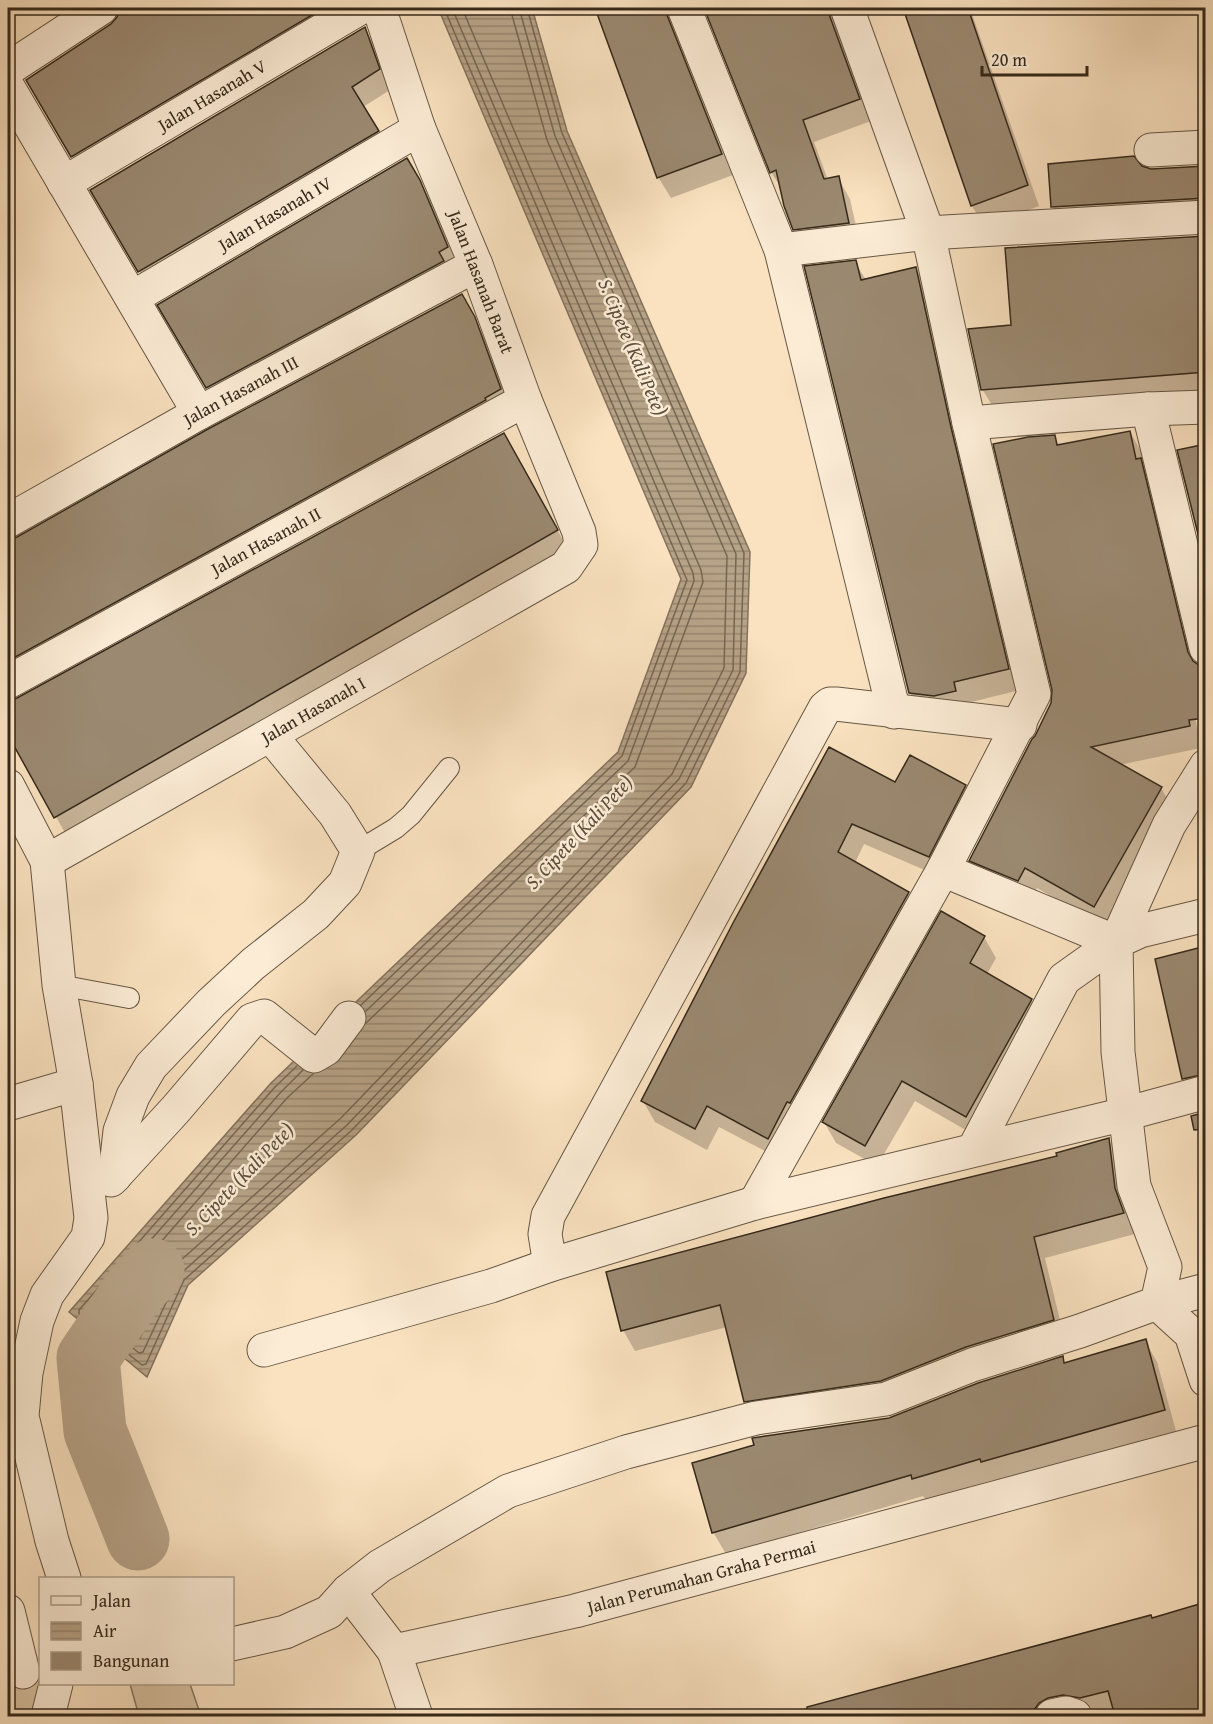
<svg xmlns="http://www.w3.org/2000/svg" width="1213" height="1724" font-family="'Gentium Book Plus',serif">
	<defs>
		<pattern id="water-rules" width="6" height="5" patternUnits="userSpaceOnUse" patternTransform="scale(1.5)"><rect width="6" height="5" fill="#b7a388"/><path d="M0 2.5h6" fill="none" stroke="#96856e"/></pattern>
	</defs>
	<rect width="100%" height="100%" fill="#fae2c0"/>
	<filter id="stains"><feTurbulence type="fractalNoise" baseFrequency=".00333" numOctaves="4"/><feColorMatrix values="0 0 0 0 .2 0 0 0 0 .09 0 0 0 0 .02 0 0 0 .5 -.17"/></filter>
	<radialGradient id="worn" r=".72"><stop offset=".6" stop-color="#630" stop-opacity="0"/><stop offset="1" stop-color="#630" stop-opacity=".3"/></radialGradient>
	<g fill="#d9c3a4" stroke="#877660" stroke-width="1.5">
		<polygon points="8,1665 30,1674 40,1675 48,1716 8,1716"/>
		<polygon points="130,1684 190,1684 201,1716 139,1716"/>
	</g>
	<polygon fill="url(#water-rules)" stroke="#83725c" stroke-width="1.5" points="438,8 532,8 567,131 750,552 746,673 691,787 356,1135 188,1285 147,1377 69,1312 271,1083 618,752 681,579"/>
	<g fill="#0003">
		<polygon points="122,8 378,8 85,179 28,80 112,25 119,17"/>
		<polygon points="595,8 836,8 871,121 814,142 828,180 838,178 850,199 860,244 807,250 794,229 782,189 771,172 708,14 699,10 677,27 678,37 733,175 671,198 658,177"/>
		<polygon points="903,8 970,8 1039,206 985,227 972,206"/>
		<polygon points="365,29 376,48 390,90 363,107 389,151 151,291 92,190"/>
		<polygon points="407,160 431,201 458,267 219,407 159,305"/>
		<polygon points="1206,167 1206,220 1065,228 1053,207 1141,168 1151,170"/>
		<polygon points="1206,237 1206,393 995,410 982,389 1013,326"/>
		<polygon points="855,262 866,280 915,268 928,289 1020,690 923,714 910,693"/>
		<polygon points="461,296 486,340 512,411 8,680 8,541 18,539"/>
		<polygon points="1130,432 1142,453 1145,468 1152,481 1194,655 1184,657 1201,748 1119,765 1161,788 1173,809 1106,928 1037,888 1030,901 983,882 971,860 1052,703 1054,437 1060,446"/>
		<polygon points="516,456 569,551 68,838 8,732 8,702 18,700"/>
		<polygon points="896,784 965,786 977,807 941,877 864,844 855,863 908,893 920,915 780,1159 719,1127 707,1150 655,1122 643,1101 734,924"/>
		<polygon points="984,937 996,958 987,974 1031,1000 1044,1021 978,1137 915,1101 877,1166 836,1143 824,1122"/>
		<polygon points="1206,947 1206,1097 1196,1100 1184,1078"/>
		<polygon points="1109,1140 1121,1161 1135,1234 1045,1258 1065,1341 757,1422 745,1401 727,1327 635,1351 623,1330 1059,1158"/>
		<polygon points="1145,1341 1157,1362 1176,1431 994,1482 993,1480 926,1500 923,1496 726,1554 713,1532 893,1418 1062,1358 1065,1364"/>
		<polygon points="1206,1604 1206,1716 774,1716 1151,1617 1152,1619"/>
	</g>
	<g fill="none" stroke-linecap="round" stroke-linejoin="round">
		<g stroke="#766652" stroke-width="1.5">
			<polyline points="361,1005 622,756 687,580 444,8"/>
			<polyline points="366,1011 628,761 694,581 693,573 452,8"/>
			<polyline points="366,1023 635,767 703,582 701,570 462,8"/>
			<polyline points="297,1066 275,1087 79,1310 79,1314 142,1365 146,1364 184,1280 352,1130 686,783 740,672 744,553 562,133 527,8"/>
			<polyline points="303,1070 281,1092 90,1309 90,1313 139,1353 143,1352 179,1275 347,1125 679,779 733,670 736,554 555,136 519,8"/>
			<polyline points="313,1074 287,1098 103,1308 103,1312 135,1339 140,1338 172,1268 341,1118 672,774 724,668 727,556 547,140 510,8"/>
		</g>
		<polyline stroke="#b7a388" stroke-width="63" points="138,1539 95,1431 88,1358 133,1292 153,1270"/>
	</g>
	<g fill="#9b8971" stroke="#35291b" stroke-width="1.5">
		<polygon points="120,8 324,8 71,157 26,80 111,24 117,17"/>
		<polygon points="595,8 666,8 667,15 722,154 657,178"/>
		<polygon points="704,8 829,8 829,14 860,99 803,120 824,179 839,176 849,223 793,230 784,206 776,170 770,173"/>
		<polygon points="903,8 968,8 1028,185 971,206"/>
		<polygon points="365,27 380,69 352,87 379,131 138,272 90,190"/>
		<polygon points="1134,156 1142,166 1151,169 1206,166 1206,198 1051,207 1048,164"/>
		<polygon points="407,158 420,180 448,247 439,252 444,261 206,388 157,305"/>
		<polygon points="1206,236 1206,372 981,390 968,329 1011,325 1005,248"/>
		<polygon points="856,260 861,280 916,267 951,427 1009,669 954,682 956,691 934,696 909,693 804,266"/>
		<polygon points="462,294 475,317 501,389 485,398 486,400 8,661 8,540 17,537 208,429"/>
		<polygon points="1130,431 1136,459 1141,458 1188,652 1193,661 1200,666 1206,666 1206,718 1189,720 1190,726 1091,747 1162,787 1094,907 1025,868 1018,881 969,861 1032,739 1035,736 1051,703 1052,690 993,444 1028,437 1055,435 1057,445"/>
		<polygon points="504,433 558,530 54,818 8,735 8,701 17,698"/>
		<polygon points="1206,444 1206,566 1177,450"/>
		<polygon points="829,747 895,782 910,755 966,785 929,857 852,824 838,852 909,892 790,1103 787,1102 768,1139 707,1106 695,1129 641,1101 733,923"/>
		<polygon points="941,911 985,936 970,963 1032,999 966,1117 902,1081 865,1146 822,1122"/>
		<polygon points="1206,946 1206,1074 1182,1079 1155,959"/>
		<polygon points="1206,1112 1206,1129 1194,1130 1191,1116"/>
		<polygon points="1109,1138 1115,1188 1124,1213 1034,1237 1054,1320 966,1347 881,1381 744,1402 720,1305 621,1331 606,1272 884,1198 1057,1156 1056,1153"/>
		<polygon points="1146,1339 1165,1410 981,1462 980,1459 912,1479 911,1475 712,1533 692,1463 754,1445 752,1438 889,1418 978,1383 1063,1356 1064,1363"/>
		<polygon points="1206,1602 1206,1716 1115,1716 1108,1691 1080,1698 1063,1695 1048,1698 1039,1703 1034,1710 1007,1716 808,1716 807,1707 1151,1615 1152,1618"/>
	</g>
	<g fill="none" stroke-linecap="round" stroke-linejoin="round">
		<defs>
			<g id="service">
				<polyline points="358,851 396,828 411,815 449,768"/>
				<polyline points="59,985 129,998"/>
			</g>
			<g id="minor">
				<polyline points="684,8 781,250 894,712"/>
				<polyline points="8,69 101,8"/>
				<polyline points="8,87 199,413"/>
				<polyline points="1151,150 1206,147"/>
				<path id="s1" d="M64 183 360 8"/>
				<polyline points="781,250 928,233 1206,217"/>
				<path id="s2" d="M132 298 419 129"/>
				<polyline points="1148,409 1206,648"/>
				<polyline points="969,423 1148,409 1206,407"/>
				<path id="s3" d="M8 521 199 413 476 265"/>
				<path id="s4" d="M8 682 525 400"/>
				<polyline points="1020,725 836,704 830,704 825,708 548,1216 545,1234 550,1265 755,1203 1125,1114 1206,1092"/>
				<polyline points="8,786 47,861 59,985 76,1084 91,1218 88,1237 47,1295 37,1321 26,1373 22,1416 52,1541 64,1578"/>
				<path id="s5" d="M47 861 566 567 581 545 579 532 525 400 476 265 419 129 379 8"/>
				<polyline points="943,870 1116,942"/>
				<polyline points="8,1104 76,1084"/>
				<polyline points="974,1149 1064,979 1116,942 1140,931 1206,915"/>
				<polyline points="115,1176 120,1131 133,1096 151,1066 211,1003 253,964 316,914 345,883 358,851 335,814 270,735"/>
				<polyline points="111,1180 176,1109 252,1020 264,1016 314,1056 326,1049 349,1018"/>
				<polyline points="755,1203 943,870 1034,694 969,423 928,233 847,8"/>
				<polyline points="1157,1303 1206,1290"/>
				<polyline points="264,1350 491,1286 550,1265"/>
				<path id="s6" d="M348 1591 394 1651 575 1611 1206 1441"/>
				<polyline points="394,1651 416,1716"/>
				<polyline points="1052,1716 1066,1713 1075,1716"/>
			</g>
			<g id="tertiary">
				<polyline points="1157,1303 1191,1334 1206,1380"/>
				<polyline points="8,1611 23,1672"/>
				<polyline points="232,1644 285,1632 329,1612 348,1591 380,1566 508,1491 626,1452 756,1418 886,1399 972,1365 1080,1331 1157,1303 1165,1267 1134,1186 1118,1052 1116,942 1169,825 1206,766"/>
				<polyline points="48,1716 56,1684"/>
			</g>
		</defs>
		<use href="#service" stroke="#665744" stroke-width="22"/>
		<use href="#minor" stroke="#665744" stroke-width="35"/>
		<use href="#tertiary" stroke="#665744" stroke-width="35"/>
		<use href="#service" stroke="#fcecd6" stroke-width="20"/>
		<use href="#minor" stroke="#fcecd6" stroke-width="33"/>
		<use href="#tertiary" stroke="#fcecd6" stroke-width="33"/>
	</g>
	<g text-anchor="middle" stroke-width="5" stroke-linejoin="round" paint-order="stroke">
		<g font-size="18" fill="#35291b" stroke="#fcecd6">
			<text dy="6" stroke="none"><textPath href="#s1" startOffset="172">Jalan Hasanah V</textPath></text>
			<text dy="6" stroke="none"><textPath href="#s2" startOffset="166">Jalan Hasanah IV</textPath></text>
			<text transform="translate(481 282) rotate(69)" y="6">Jalan Hasanah Barat</text>
			<text dy="6" stroke="none"><textPath href="#s3" startOffset="267">Jalan Hasanah III</textPath></text>
			<text dy="6" stroke="none"><textPath href="#s4" startOffset="294">Jalan Hasanah II</textPath></text>
			<text dy="6" stroke="none"><textPath href="#s5" startOffset="306">Jalan Hasanah I</textPath></text>
			<text dy="6" stroke="none"><textPath href="#s6" startOffset="392">Jalan Perumahan Graha Permai</textPath></text>
		</g>
		<g font-size="20" font-style="italic" fill="#5c4e3c" stroke="#fcecd6">
			<text transform="translate(633 347) rotate(67)" y="7">S. Cipete (Kali Pete)</text>
			<text transform="translate(579 832) rotate(-47)" y="7">S. Cipete (Kali Pete)</text>
			<text transform="translate(239 1179) rotate(-46)" y="7">S. Cipete (Kali Pete)</text>
		</g>
	</g>
	<rect width="1213" height="1724" fill="none" stroke="#fae2c0" stroke-width="30"/>
	<rect x="9" y="9" width="1195" height="1706" fill="none" stroke="#35291b" stroke-width="3"/>
	<rect x="15" y="15" width="1183" height="1694" fill="none" stroke="#35291b" stroke-width="1.5"/>
	<rect x="39" y="1577" width="195" height="108" fill="#fcecd6" stroke="#ac9e8b" stroke-width="1.5"/>
	<rect x="51" y="1596" width="30" height="9" fill="#fcecd6" stroke="#ac9e8b" stroke-width="1.5"/>
	<text x="93" y="1607" font-size="18" fill="#35291b">Jalan</text>
	<rect x="51" y="1622" width="30" height="18" fill="url(#water-rules)" stroke="#ac9e8b" stroke-width="1.5"/>
	<text x="93" y="1637" font-size="18" fill="#35291b">Air</text>
	<rect x="51" y="1652" width="30" height="18" fill="#9b8971" stroke="#ac9e8b" stroke-width="1.5"/>
	<text x="93" y="1667" font-size="18" fill="#35291b">Bangunan</text>
	<path d="M982 66v9h105v-9" fill="none" stroke="#35291b" stroke-width="3"/>
	<text x="991" y="66" font-size="18" fill="#35291b" stroke="#fcecd6" stroke-width="4.5" paint-order="stroke">20 m</text>
	<rect width="100%" height="100%" filter="url(#stains)"/>
	<rect width="100%" height="100%" fill="url(#worn)"/>
</svg>
